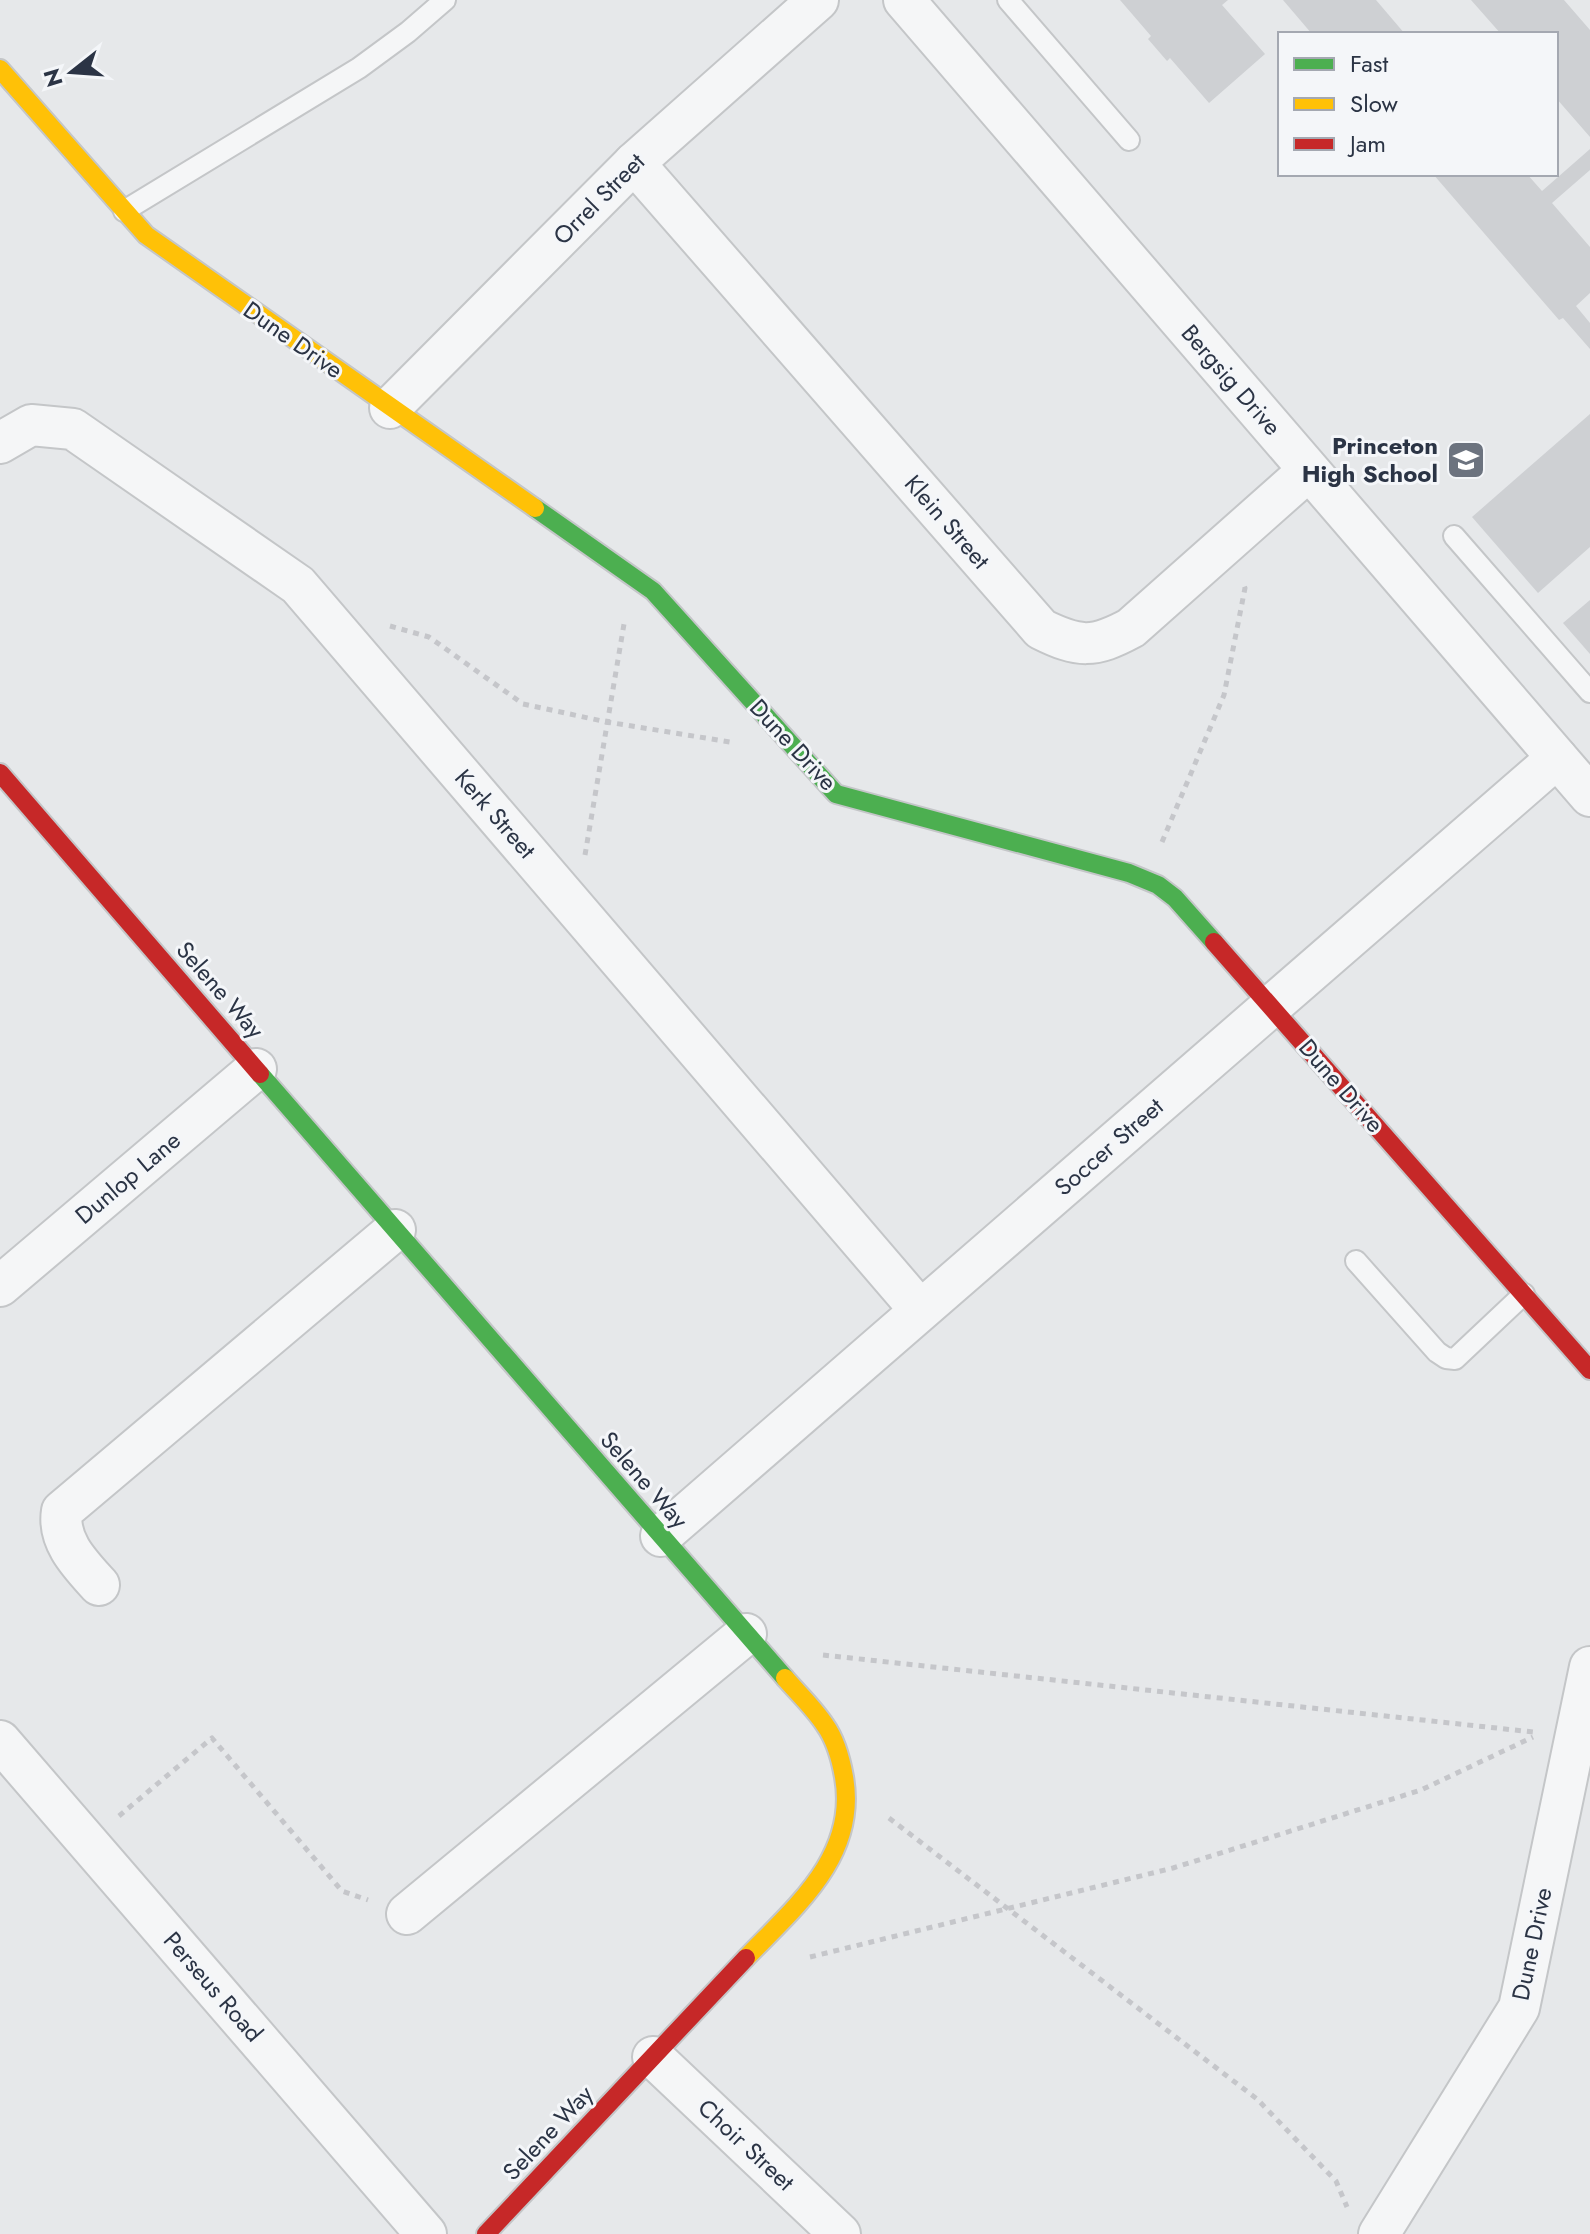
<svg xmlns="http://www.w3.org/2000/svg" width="1590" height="2234" font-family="Jost,sans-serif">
	<rect width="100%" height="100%" fill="#e6e8ea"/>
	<g fill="#ced0d3">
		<polygon points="1120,0 1228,0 1222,5 1265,54 1209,103 1170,58 1167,61 1148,39 1151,36"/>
		<polygon points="1283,0 1376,0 1405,34 1312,34"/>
		<polygon points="1471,0 1564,0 1590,30 1590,137 1556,98 1556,34 1501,34"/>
		<polygon points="1590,149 1590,170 1552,203 1590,247 1590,293 1576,306 1590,323 1590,349 1563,318 1559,320 1433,174 1527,174 1542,191"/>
		<polygon points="1590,414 1590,547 1538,593 1472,517"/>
		<polygon points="1590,600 1590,654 1563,623"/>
	</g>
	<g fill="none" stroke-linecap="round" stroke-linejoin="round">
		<defs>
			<g id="lane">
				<polyline points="1008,0 1129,140"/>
				<polyline points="124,211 359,68 408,32 445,0"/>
				<polyline points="1454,536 1590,692"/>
				<polyline points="1356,1261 1437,1352 1446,1358 1455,1359 1524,1294"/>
			</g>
			<g id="street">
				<polyline points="904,0 1590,796"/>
				<path d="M634 163 1041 629C1079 648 1094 648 1131 628L1308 471"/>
				<polyline points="390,408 634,163 818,0"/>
				<polyline points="0,443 31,425 73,429 298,585 920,1310"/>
				<polyline points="0,1286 256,1069"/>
				<polyline points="661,1536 1557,758"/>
				<path d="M99 1585C80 1564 57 1541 62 1511L395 1230"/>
				<polyline points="0,1741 426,2234"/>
				<polyline points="407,1914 746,1634"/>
				<polyline points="653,2057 840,2234"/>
				<polyline points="1379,2234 1519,2008 1590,1667"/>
			</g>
			<g id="fast">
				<polyline points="535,508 653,591 836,794 1129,873 1158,885 1175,898 1214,942"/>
				<polyline points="260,1074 785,1678"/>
			</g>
			<g id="slow">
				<polyline points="0,69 146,235 535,508"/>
				<path d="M746 1958C795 1907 858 1856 844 1777 841 1760 835 1739 825 1725 814 1708 798 1693 785 1678"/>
			</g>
			<g id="jam">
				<polyline points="0,773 260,1074"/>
				<polyline points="1214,942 1590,1370"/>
				<polyline points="486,2234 746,1958"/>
			</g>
		</defs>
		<use href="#lane" stroke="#c4c6c8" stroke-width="24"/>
		<use href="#street" stroke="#c4c6c8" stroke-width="44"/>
		<use href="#fast" stroke="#c4c6c8" stroke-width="22"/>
		<use href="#slow" stroke="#c4c6c8" stroke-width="22"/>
		<use href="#jam" stroke="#c4c6c8" stroke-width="22"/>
		<g stroke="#c5c6ca" stroke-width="5" stroke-dasharray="6 6" stroke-linecap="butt">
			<polyline points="390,626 429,637 523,704 607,722 730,742"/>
			<polyline points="1162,842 1224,695 1245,588 1243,583"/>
			<polyline points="585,855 624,624"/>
			<polyline points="823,1655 1533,1732"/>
			<polyline points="119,1816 212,1738 342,1891 368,1900"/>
			<polyline points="889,1818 1257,2099 1336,2181 1347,2207"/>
			<polyline points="810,1957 1173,1868 1421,1790 1533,1737"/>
		</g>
		<use href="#lane" stroke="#f5f6f7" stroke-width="20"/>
		<use href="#street" stroke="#f5f6f7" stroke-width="40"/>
		<use href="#fast" stroke="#4caf50" stroke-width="18"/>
		<use href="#slow" stroke="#ffc107" stroke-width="18"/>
		<use href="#jam" stroke="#c62828" stroke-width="18"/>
	</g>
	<defs>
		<symbol id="school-square" viewBox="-11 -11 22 22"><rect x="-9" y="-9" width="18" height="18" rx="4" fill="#6c737f" stroke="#f4f6f9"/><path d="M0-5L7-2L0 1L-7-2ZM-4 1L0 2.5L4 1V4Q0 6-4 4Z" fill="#fff"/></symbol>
	</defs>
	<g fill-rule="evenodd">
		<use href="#school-square" x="1444" y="438" width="44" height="44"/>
	</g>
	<g text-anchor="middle" stroke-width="6" stroke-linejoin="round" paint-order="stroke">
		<g font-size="24" fill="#2b3445" stroke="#f4f6f9">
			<text transform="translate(599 199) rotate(-45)" y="8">Orrel Street</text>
			<text transform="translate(293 340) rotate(35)" y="8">Dune Drive</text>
			<text transform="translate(1231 380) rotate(49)" y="8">Bergsig Drive</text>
			<text transform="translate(947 522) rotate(49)" y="8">Klein Street</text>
			<text transform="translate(793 745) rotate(47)" y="8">Dune Drive</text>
			<text transform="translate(495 814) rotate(49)" y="8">Kerk Street</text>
			<text transform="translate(220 990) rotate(49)" y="8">Selene Way</text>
			<text transform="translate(1341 1086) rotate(49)" y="8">Dune Drive</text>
			<text transform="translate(1109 1147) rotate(-41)" y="8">Soccer Street</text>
			<text transform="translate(128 1178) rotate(-40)" y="8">Dunlop Lane</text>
			<text transform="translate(644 1480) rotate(49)" y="8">Selene Way</text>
			<text transform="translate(1532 1944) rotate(-78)" y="8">Dune Drive</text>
			<text transform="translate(213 1987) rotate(49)" y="8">Perseus Road</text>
			<text transform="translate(548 2133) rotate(-47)" y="8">Selene Way</text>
			<text transform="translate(746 2145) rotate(43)" y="8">Choir Street</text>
		</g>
		<g font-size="24" font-weight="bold" fill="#2b3445" stroke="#f4f6f9" text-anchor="end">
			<text x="1438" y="454">Princeton<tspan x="1438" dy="28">High School</tspan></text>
		</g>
	</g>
	<rect x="1278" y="32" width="280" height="144" fill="#f4f6f9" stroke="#a4a8b1" stroke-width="2"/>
	<rect x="1294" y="58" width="40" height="12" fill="#4caf50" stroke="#a4a8b1" stroke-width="2"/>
	<text x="1350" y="72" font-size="24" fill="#2b3445">Fast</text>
	<rect x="1294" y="98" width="40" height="12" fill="#ffc107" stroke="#a4a8b1" stroke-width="2"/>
	<text x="1350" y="112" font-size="24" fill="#2b3445">Slow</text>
	<rect x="1294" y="138" width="40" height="12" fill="#c62828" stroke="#a4a8b1" stroke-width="2"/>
	<text x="1350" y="152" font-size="24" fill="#2b3445">Jam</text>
	<g transform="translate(72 72) rotate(253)" stroke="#f4f6f9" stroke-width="6" paint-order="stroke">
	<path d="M0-6L14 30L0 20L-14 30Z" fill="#2b3445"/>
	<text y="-12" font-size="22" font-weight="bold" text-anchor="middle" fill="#2b3445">N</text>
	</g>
</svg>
